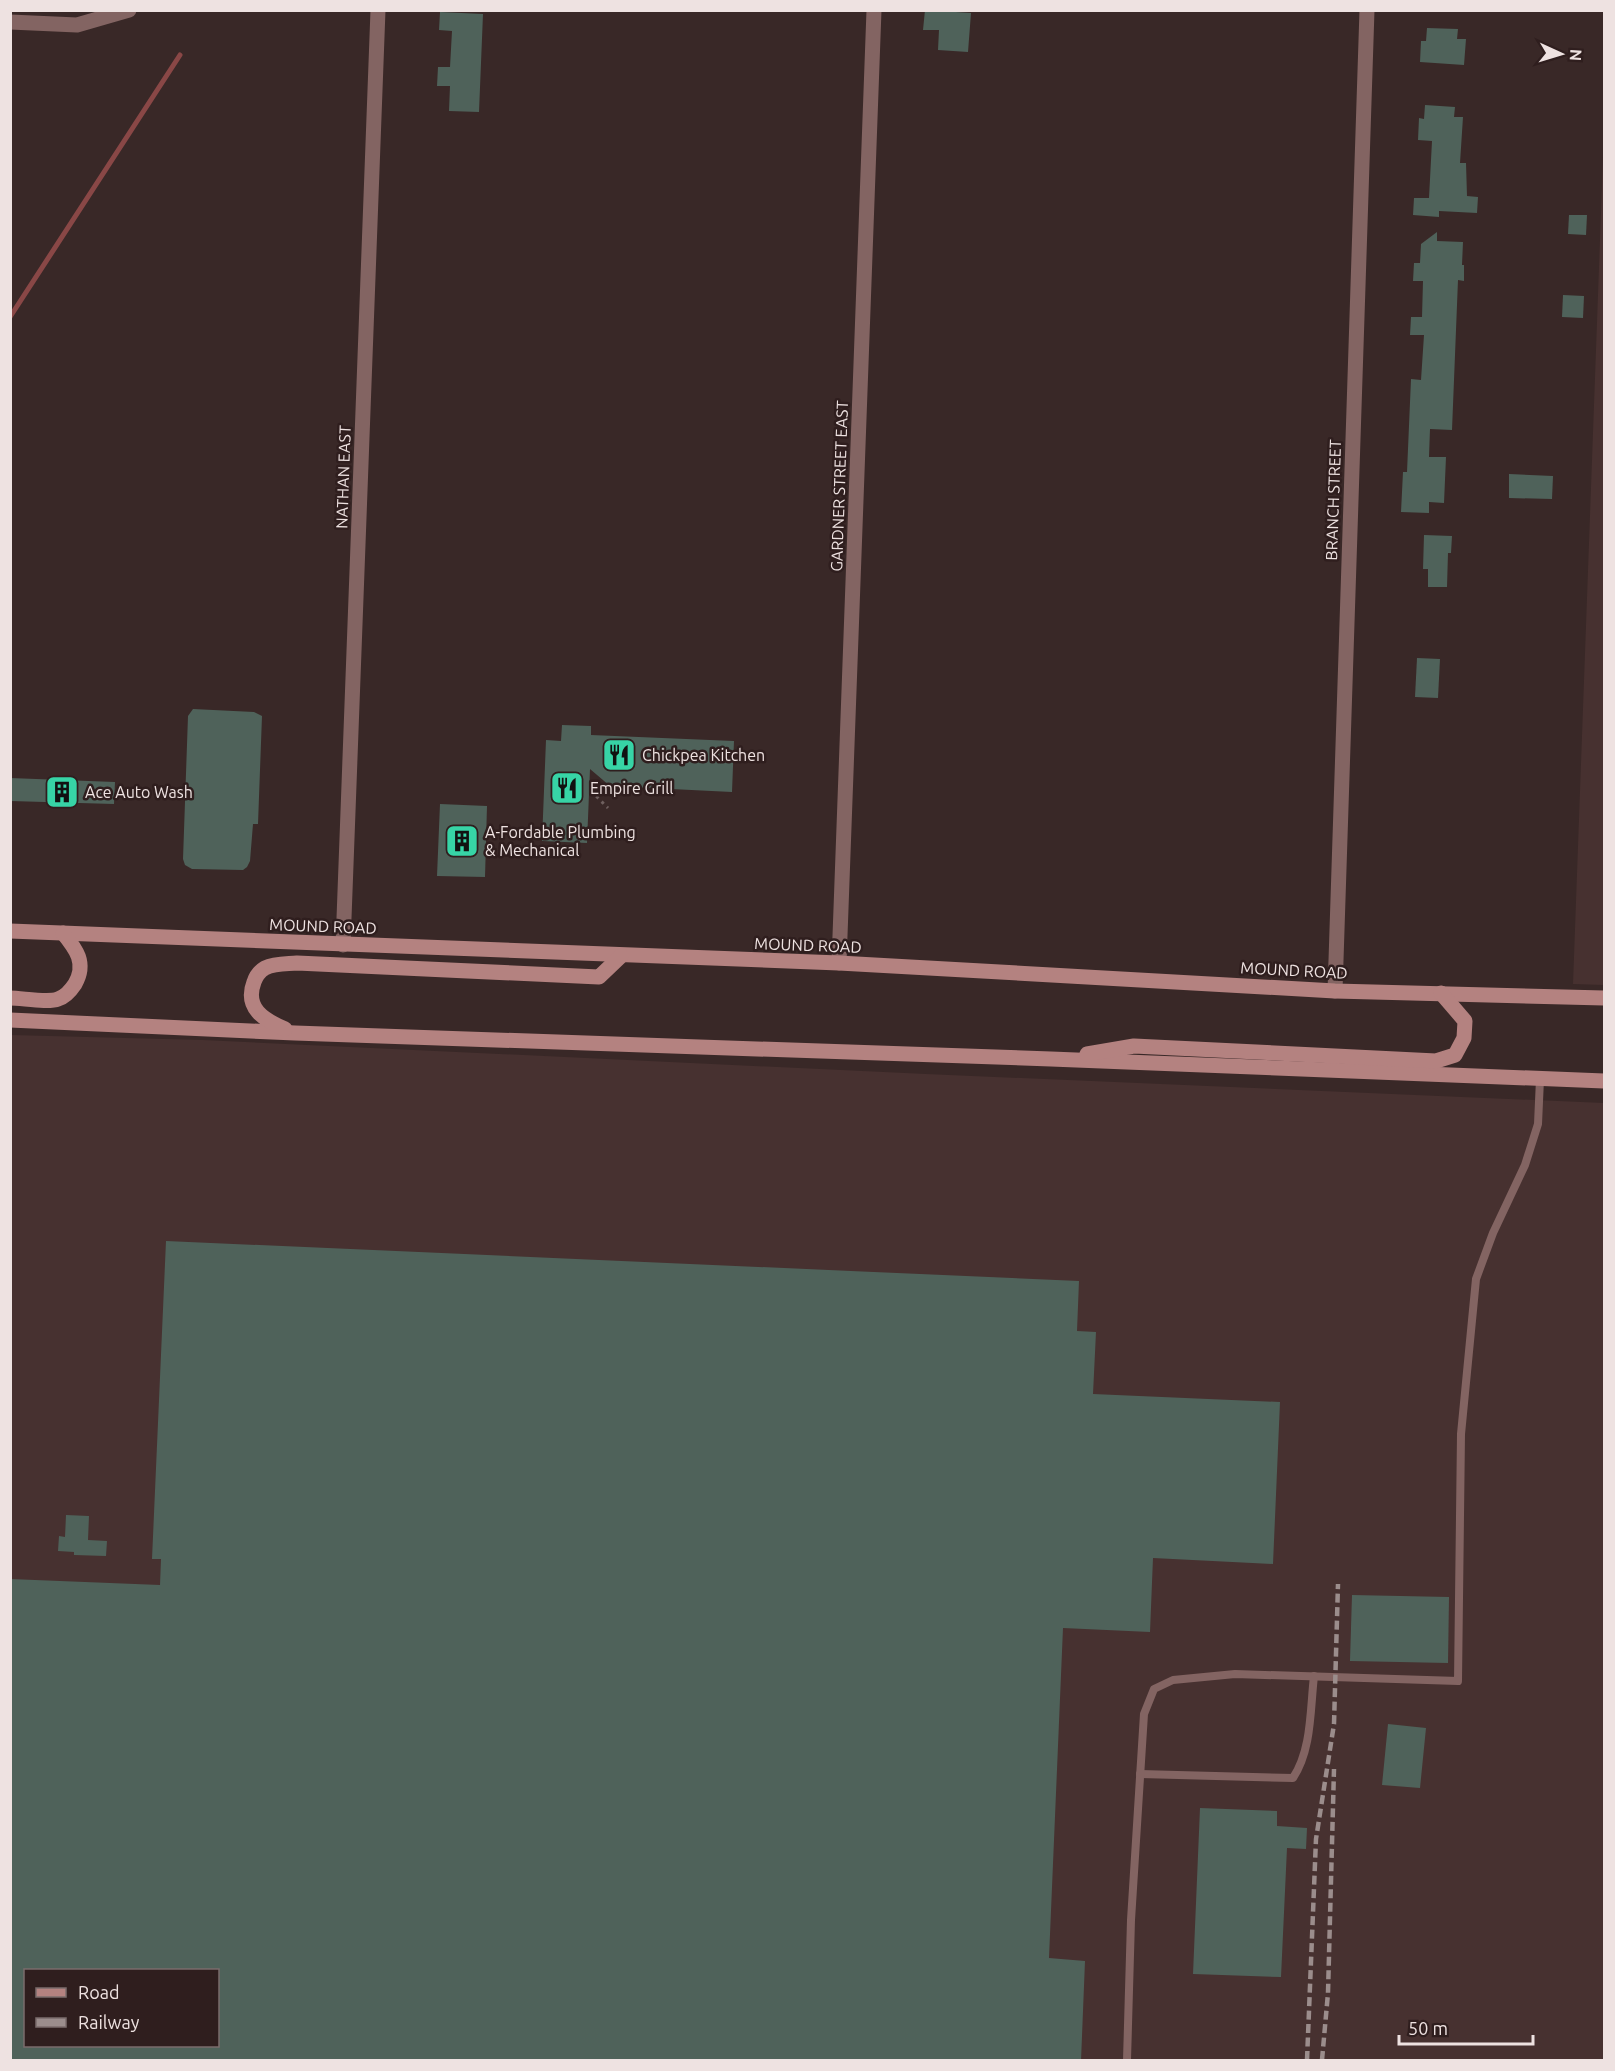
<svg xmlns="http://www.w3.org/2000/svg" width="1615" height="2071" font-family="Ubuntu,sans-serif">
	<rect width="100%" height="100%" fill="#392827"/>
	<g fill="#473130" fill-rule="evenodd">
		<polygon points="1604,129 1604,985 1573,984"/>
		<path d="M11 1035 203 1040 926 1074 1604 1103V2060H11ZM26 1970H218V2046H26Z"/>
	</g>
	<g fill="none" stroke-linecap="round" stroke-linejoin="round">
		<polyline stroke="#894746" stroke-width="5" points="10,317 180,55"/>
	</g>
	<g fill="#4f625a" fill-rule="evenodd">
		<polygon points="925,10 971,13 968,52 938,50 939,30 923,30"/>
		<polygon points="440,12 483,14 479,112 449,111 450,86 437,86 438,67 450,67 452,31 439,30"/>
		<polygon points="1427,28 1458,29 1457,39 1466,39 1464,65 1420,62 1421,41 1426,41"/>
		<polygon points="1425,105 1455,107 1454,117 1463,117 1460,163 1466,163 1467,196 1478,197 1477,213 1439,211 1439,217 1413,215 1414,198 1429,198 1432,141 1418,140 1419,118 1424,119"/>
		<polygon points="1569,215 1587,215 1586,235 1568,234"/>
		<polygon points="1437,232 1437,241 1463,242 1462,265 1464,265 1464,281 1458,280 1452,430 1430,429 1429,457 1446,457 1444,503 1429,502 1429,513 1401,512 1403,472 1407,472 1411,379 1421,380 1424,335 1410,335 1411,317 1422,317 1423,281 1413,281 1414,263 1420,263 1421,244"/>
		<polygon points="1563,295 1584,296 1583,318 1562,317"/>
		<polygon points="1509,474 1553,476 1552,499 1509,498"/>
		<polygon points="1424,535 1452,536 1451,553 1448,553 1447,587 1428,587 1428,569 1423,569"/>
		<polygon points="1417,658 1440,659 1438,698 1415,697"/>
		<polygon points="193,709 254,712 262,716 258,824 253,824 250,861 247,867 243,870 192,869 185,865 183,859 188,716"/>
		<polygon points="562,725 591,726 591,735 734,741 732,792 610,786 590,769 587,843 542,841 546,740 561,741"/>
		<polygon points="10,778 115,782 114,804 10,801"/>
		<polygon points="440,804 487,806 485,877 437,876"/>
		<path d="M166 1241 1079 1281 1077 1331 1096 1332 1093 1394 1280 1402 1273 1564 1153 1558 1150 1632 1063 1628 1049 1958 1085 1961 1081 2061H10V1579L160 1585 161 1559H152ZM26 1971H218V2046H26Z"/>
		<polygon points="66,1515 89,1516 88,1540 107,1541 106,1556 74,1555 74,1552 58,1551 59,1536 65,1537"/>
		<polygon points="1352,1595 1449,1597 1448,1663 1350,1661"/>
		<polygon points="1388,1724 1426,1728 1420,1788 1382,1785"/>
		<polygon points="1200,1808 1277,1811 1277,1826 1307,1828 1306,1849 1287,1848 1281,1977 1193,1974"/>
	</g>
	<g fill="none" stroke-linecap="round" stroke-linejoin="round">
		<polyline stroke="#6f605f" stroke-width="3" stroke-dasharray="3 4.5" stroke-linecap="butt" points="591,791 608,808"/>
		<g stroke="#836462" stroke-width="8">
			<path d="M1140 1774 1293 1778C1312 1749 1310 1710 1314 1676"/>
			<polyline points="1127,2060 1131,1920 1144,1714 1154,1689 1173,1680 1235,1674 1458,1681 1461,1434 1476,1279 1493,1233 1525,1165 1538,1124 1540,1079"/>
		</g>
		<g stroke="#836462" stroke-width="15">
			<polyline points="10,22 77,25 129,10"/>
			<polyline points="343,945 378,10"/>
			<polyline points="839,963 874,10"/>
			<polyline points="1335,991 1367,10"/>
		</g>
		<g stroke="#b48280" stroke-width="15">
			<polyline points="10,931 839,963 1335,991 1604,998"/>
			<path d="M10 998C22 998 48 1003 58 999 65 997 71 990 75 984 87 963 76 949 63 933"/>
			<polyline points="10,1020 295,1033 1051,1059 1604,1081"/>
			<path d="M285 1029C264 1020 244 1008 254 982 256 976 260 971 265 968 275 963 287 964 297 963L599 977 621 956"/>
			<polyline points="1087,1054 1134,1046 1436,1061 1455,1055 1464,1038 1465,1021 1441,993"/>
		</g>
		<g stroke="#9b8d8c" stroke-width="4.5" stroke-dasharray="9 4.5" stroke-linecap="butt">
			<polyline points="1307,2060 1316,1839 1334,1724 1338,1584"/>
			<polyline points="1322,2060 1328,1993 1334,1769"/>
		</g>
	</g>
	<defs>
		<symbol id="restaurant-square" viewBox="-11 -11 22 22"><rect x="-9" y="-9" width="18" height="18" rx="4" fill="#37d4a6" stroke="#2f1e1e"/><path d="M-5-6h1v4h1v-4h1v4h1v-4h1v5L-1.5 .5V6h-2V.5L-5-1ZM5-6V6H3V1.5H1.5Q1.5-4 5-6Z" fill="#111"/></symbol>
		<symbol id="building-square" viewBox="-11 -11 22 22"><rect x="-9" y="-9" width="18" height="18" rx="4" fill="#37d4a6" stroke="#2f1e1e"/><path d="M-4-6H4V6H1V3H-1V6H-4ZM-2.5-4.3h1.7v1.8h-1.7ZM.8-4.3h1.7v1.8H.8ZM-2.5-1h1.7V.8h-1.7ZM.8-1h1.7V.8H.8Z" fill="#111"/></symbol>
	</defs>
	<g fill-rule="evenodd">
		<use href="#restaurant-square" x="600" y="736" width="38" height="38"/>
		<use href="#restaurant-square" x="548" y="769" width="38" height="38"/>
		<use href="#building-square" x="43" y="773" width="38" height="38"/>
		<use href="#building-square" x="443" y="822" width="38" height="38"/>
	</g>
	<g text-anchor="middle" stroke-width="5" stroke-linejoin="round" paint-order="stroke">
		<g font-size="16" fill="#eee2e1" stroke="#2f1e1e">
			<text transform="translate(343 477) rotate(-88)" y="6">NATHAN EAST</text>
			<text transform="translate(839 486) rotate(-88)" y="6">GARDNER STREET EAST</text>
			<text transform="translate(1333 500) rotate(-88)" y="6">BRANCH STREET</text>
			<text transform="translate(323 926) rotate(2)" y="6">MOUND ROAD</text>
			<text transform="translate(808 945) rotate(2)" y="6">MOUND ROAD</text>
			<text transform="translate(1294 970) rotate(3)" y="6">MOUND ROAD</text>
		</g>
		<g font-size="16" fill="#eee2e1" stroke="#2f1e1e" text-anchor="start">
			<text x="642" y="761">Chickpea Kitchen</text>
			<text x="590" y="794">Empire Grill</text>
			<text x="85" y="798">Ace Auto Wash</text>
			<text x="485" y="838">A-Fordable Plumbing<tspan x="485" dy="18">&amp; Mechanical</tspan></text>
		</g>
	</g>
	<rect width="1615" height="2071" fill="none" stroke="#eee2e1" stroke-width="24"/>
	<rect x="24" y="1969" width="195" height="78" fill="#2f1e1e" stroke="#7b6c6c" stroke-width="1.5"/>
	<rect x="36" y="1988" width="30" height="9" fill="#b48280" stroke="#7b6c6c" stroke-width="1.5"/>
	<text x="78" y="1999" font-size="18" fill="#eee2e1">Road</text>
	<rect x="36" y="2018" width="30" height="9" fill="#9b8d8c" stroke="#7b6c6c" stroke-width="1.5"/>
	<text x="78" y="2029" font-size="18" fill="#eee2e1">Railway</text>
	<g transform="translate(1561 54) rotate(94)" stroke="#2f1e1e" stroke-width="4.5" paint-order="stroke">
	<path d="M0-4.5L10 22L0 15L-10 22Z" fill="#eee2e1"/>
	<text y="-9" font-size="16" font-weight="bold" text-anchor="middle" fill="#eee2e1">N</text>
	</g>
	<path d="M1399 2035v9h134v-9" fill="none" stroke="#eee2e1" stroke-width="3"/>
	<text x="1408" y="2035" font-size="18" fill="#eee2e1" stroke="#2f1e1e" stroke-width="4.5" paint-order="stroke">50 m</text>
</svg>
